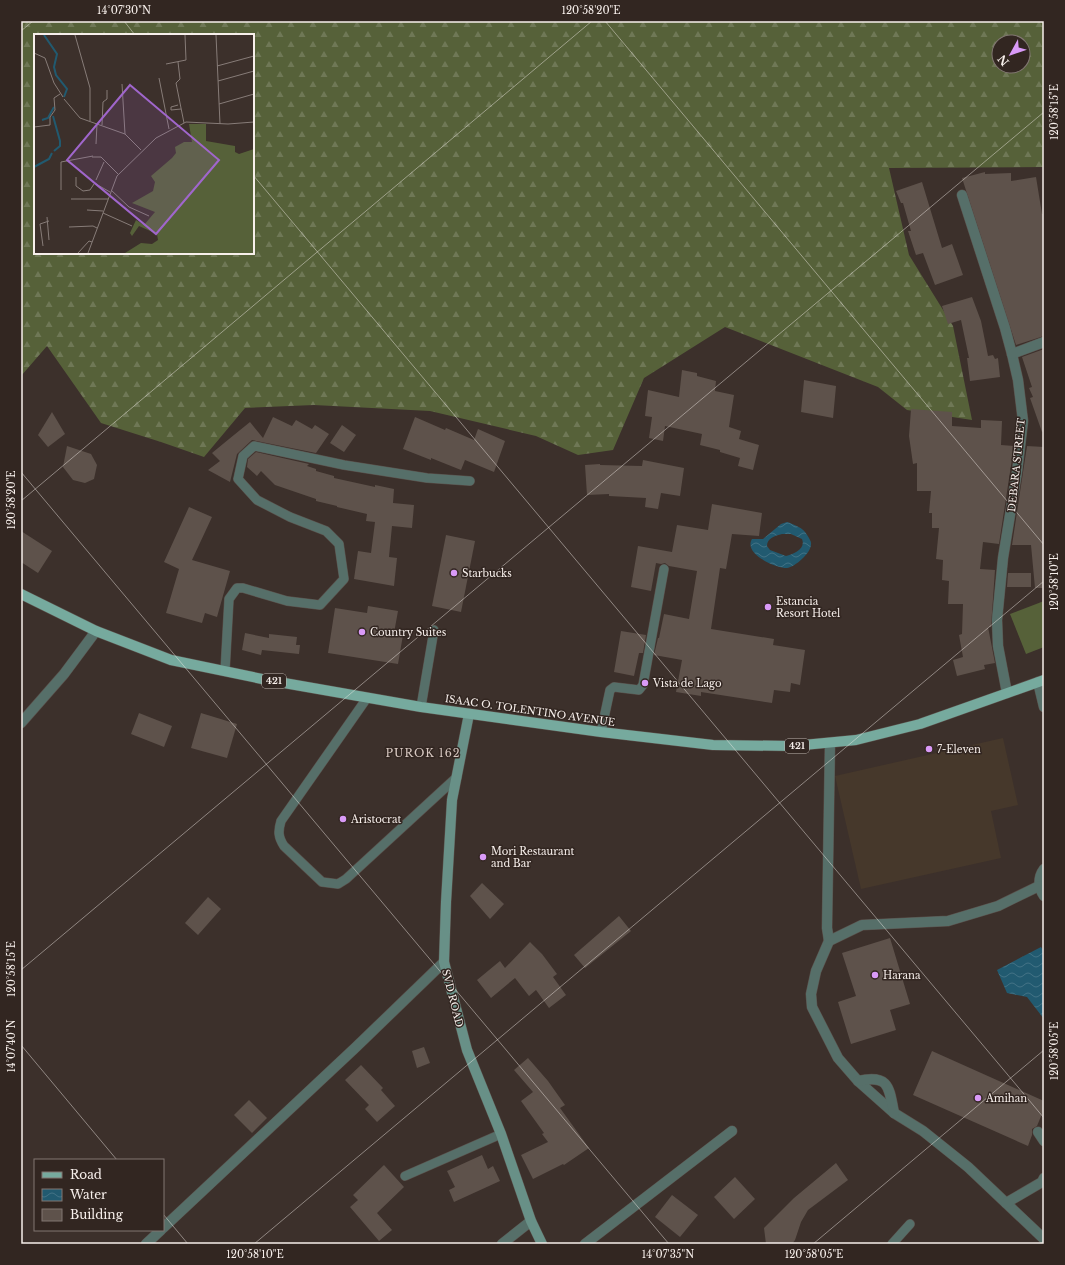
<svg xmlns="http://www.w3.org/2000/svg" width="1065" height="1265" font-family="'Libre Baskerville',serif">
	<defs>
		<pattern id="forest-firs" width="22" height="20" patternUnits="userSpaceOnUse"><rect width="22" height="20" fill="#566139"/><path d="M5 1l3.5 6h-7zM16 11l3.5 6h-7z" fill="#6f7856"/></pattern>
		<pattern id="water-waves" width="16" height="10" patternUnits="userSpaceOnUse"><rect width="16" height="10" fill="#215a70"/><path d="M0 5q4-4 8 0t8 0" fill="none" stroke="#427285"/></pattern>
	</defs>
	<rect width="100%" height="100%" fill="#3c302b"/>
	<polygon fill="#46382b" points="1003,738 1018,805 991,811 1001,858 861,889 835,776"/>
	<path fill="url(#forest-firs)" fill-rule="evenodd" d="M21 21H1044V167L889 168 909 255 953 326 972 420 907 410 878 387 725 327 644 378 613 450 578 455 536 436 430 411 314 405 245 408 204 457 161 442 101 423 47 346 21 376ZM35 35H253V253H35ZM999 42H1023V66H999Z"/>
	<polygon fill="#566139" points="1044,601 1044,647 1026,654 1010,614"/>
	<g fill="url(#water-waves)" fill-rule="evenodd">
		<path d="M787 522C793 524 804 528 807 535 808 536 809 538 810 540 816 549 796 567 787 568 776 568 743 554 752 539H763L781 524ZM782 534H791L802 539C806 549 794 554 786 556L770 550 767 546C767 538 775 536 782 534Z"/>
		<polygon points="1041,947 1044,952 1044,1019 1027,997 1007,993 997,970"/>
	</g>
	<g fill="#5e524b">
		<polygon points="985,172 985,174 1011,173 1011,181 1036,177 1042,214 1044,214 1044,336 1016,345 962,178"/>
		<polygon points="922,182 942,248 952,244 963,275 935,285 923,253 916,255 908,231 911,231 903,203 901,203 896,191"/>
		<polygon points="972,297 981,321 988,356 993,355 995,359 998,358 1000,377 970,381 967,358 969,358 961,320 948,324 942,306"/>
		<polygon points="1044,349 1044,431 1042,432 1030,398 1033,397 1029,388 1032,387 1022,357"/>
		<polygon points="682,370 697,373 697,376 716,381 715,391 734,395 729,427 741,431 739,439 759,445 753,470 738,466 740,458 720,452 720,450 700,445 702,434 665,426 663,441 649,438 652,417 645,416 648,390 679,397"/>
		<polygon points="804,380 836,386 833,418 801,412"/>
		<polygon points="911,409 952,412 952,426 981,428 981,420 1002,421 1001,445 1014,446 999,544 983,542 980,569 995,570 991,627 988,627 995,663 984,665 985,669 957,676 953,660 963,657 959,635 962,634 963,604 948,604 949,581 942,580 943,560 936,559 939,528 932,528 932,513 929,513 931,491 917,491 917,463 913,464 909,436"/>
		<polygon points="52,412 65,434 48,447 38,435"/>
		<polygon points="273,417 292,426 296,420 312,429 315,425 329,434 316,453 252,440 237,454 230,482 208,470 220,461 212,453 229,439 250,422 263,438"/>
		<polygon points="415,417 445,430 446,428 474,440 478,429 505,441 494,472 465,460 461,470 431,458 431,460 403,449"/>
		<polygon points="342,425 356,435 344,452 330,443"/>
		<polygon points="67,446 91,454 97,465 94,479 85,483 73,480 63,467"/>
		<polygon points="1027,446 1044,447 1044,588 1035,588 1031,545 1012,545"/>
		<polygon points="256,452 309,464 307,466 316,469 316,471 334,476 334,478 375,487 375,485 394,489 393,503 414,505 412,528 392,526 389,557 397,558 394,586 354,579 358,551 371,553 375,522 366,521 367,514 337,507 337,506 316,501 316,499 275,485 261,471 257,476 247,467 248,459"/>
		<polygon points="643,460 684,468 680,496 661,493 658,509 645,507 646,498 609,496 609,494 587,495 585,465 600,464 600,465 642,466"/>
		<polygon points="712,504 762,513 759,536 732,534 726,569 720,568 711,629 774,639 773,645 805,650 800,685 791,683 790,692 774,690 772,703 701,692 701,696 676,692 682,660 654,655 658,638 659,638 664,614 689,619 697,571 669,566 665,563 661,564 656,563 651,591 631,587 638,546 672,552 677,525 708,530"/>
		<polygon points="189,507 212,517 192,560 230,571 217,617 205,613 202,623 166,613 179,569 164,562"/>
		<polygon points="21,531 52,551 38,573 21,562"/>
		<polygon points="446,535 475,541 461,612 432,606"/>
		<polygon points="1008,573 1031,573 1031,587 1007,587"/>
		<polygon points="368,606 398,611 394,633 403,635 398,664 328,653 335,608 367,613"/>
		<polygon points="621,631 646,635 643,653 639,653 634,676 614,672"/>
		<polygon points="245,633 269,638 269,634 297,637 296,645 300,645 299,654 262,650 261,655 242,650"/>
		<polygon points="139,713 172,726 164,747 131,734"/>
		<polygon points="201,713 237,724 227,758 191,748"/>
		<polygon points="482,883 504,904 490,919 470,896"/>
		<polygon points="208,897 221,909 198,935 185,923"/>
		<polygon points="619,916 631,931 585,968 574,955"/>
		<polygon points="890,938 910,1004 890,1010 896,1030 851,1044 838,1002 856,996 842,953"/>
		<polygon points="530,942 542,954 557,974 553,977 566,995 549,1008 536,990 529,996 515,978 491,998 477,980 500,961 505,968"/>
		<polygon points="424,1047 430,1063 417,1068 412,1051"/>
		<polygon points="932,1051 1044,1101 1044,1109 1037,1126 1032,1129 1032,1135 1028,1146 913,1095"/>
		<polygon points="528,1058 548,1081 565,1105 560,1108 589,1148 564,1165 563,1164 533,1179 521,1155 548,1142 542,1134 544,1133 521,1101 533,1092 514,1070"/>
		<polygon points="361,1065 383,1088 381,1090 395,1106 377,1122 365,1109 369,1105 345,1080"/>
		<polygon points="249,1100 267,1118 252,1133 234,1115"/>
		<polygon points="482,1155 488,1169 493,1166 500,1181 454,1202 449,1190 455,1187 447,1171"/>
		<polygon points="836,1163 848,1180 808,1210 801,1222 795,1240 792,1244 766,1244 764,1228 794,1198"/>
		<polygon points="384,1165 404,1187 377,1213 392,1230 379,1241 350,1207 358,1200 353,1195"/>
		<polygon points="735,1177 755,1199 734,1219 714,1197"/>
		<polygon points="672,1195 698,1215 680,1237 655,1217"/>
	</g>
	<g fill="none" stroke-linecap="round" stroke-linejoin="round">
		<defs>
			<g id="lane">
				<polyline points="225,671 229,599 237,588 243,588 287,601 320,605 344,579 339,544 326,531 290,517 257,500 238,479 243,456 254,446 344,465 427,478 470,481"/>
				<path d="M367 698 281 821C278 831 278 837 284 846L322 882 338 884 346 879 457 777"/>
				<polyline points="421,707 434,630"/>
				<polyline points="601,732 610,690 614,687 639,690 643,685 664,569"/>
				<polyline points="405,1176 501,1134"/>
				<polyline points="892,1244 910,1224"/>
			</g>
			<g id="street">
				<polyline points="962,195 1005,328 1012,354 1018,380 1023,421 1017,472 1003,558 997,620 998,646 1007,693"/>
				<polyline points="1012,354 1044,342"/>
				<polyline points="1038,682 1044,707"/>
				<polyline points="21,723 64,674 96,631"/>
				<polyline points="830,743 827,928 829,941 816,971 811,994 812,1007 838,1058 858,1081 894,1113 923,1131 968,1167 1044,1239"/>
				<path d="M1044 869C1038 877 1038 887 1044 896"/>
				<polyline points="829,941 862,925 948,921 998,906 1039,886"/>
				<path d="M858 1081C889 1074 889 1087 894 1113"/>
				<polyline points="1038,1132 1044,1141"/>
				<polyline points="1006,1203 1042,1182 1044,1178"/>
				<polyline points="163,1228 355,1048 444,962"/>
				<polyline points="146,1244 161,1230"/>
				<polyline points="502,1244 531,1221"/>
				<polyline points="585,1244 732,1131"/>
			</g>
			<polyline id="secondary" points="469,714 452,800 446,902 444,962 467,1050 501,1134 531,1221 542,1244"/>
			<polyline id="primary" points="21,594 96,631 171,660 267,680 421,707 601,732 713,745 793,746 856,740 920,724 1044,680"/>
		</defs>
		<use href="#lane" stroke="#5a4f4a" stroke-width="10"/>
		<use href="#street" stroke="#5a4f4a" stroke-width="11"/>
		<use href="#secondary" stroke="#5a4f4a" stroke-width="11"/>
		<use href="#primary" stroke="#5a4f4a" stroke-width="11"/>
		<use href="#lane" stroke="#566f69" stroke-width="9"/>
		<use href="#street" stroke="#566f69" stroke-width="10"/>
		<use href="#secondary" stroke="#689087" stroke-width="10"/>
		<use href="#primary" stroke="#76aa9e" stroke-width="10"/>
	</g>
	<path fill="none" stroke="#f7efeb" stroke-width="1" stroke-opacity="0.45" d="M124 21 135 35M605 21 1044 545M21 31 33 21M253 175 1044 1118M21 472 669 1244M21 501 592 21M21 970 1044 112M21 1045 117 1160M163 1214 188 1244M254 1244 1044 581M813 1244 1044 1050"/>
	<g fill="#d99af7" stroke="#322621" stroke-width="1.5">
		<circle cx="454" cy="573" r="4"/>
		<circle cx="768" cy="607" r="4"/>
		<circle cx="362" cy="632" r="4"/>
		<circle cx="645" cy="683" r="4"/>
		<circle cx="929" cy="749" r="4"/>
		<circle cx="343" cy="819" r="4"/>
		<circle cx="483" cy="857" r="4"/>
		<circle cx="875" cy="975" r="4"/>
		<circle cx="978" cy="1098" r="4"/>
	</g>
	<g text-anchor="middle" stroke-width="3" stroke-linejoin="round" paint-order="stroke">
		<g fill="#322621" stroke="#bcb3ae" stroke-width="1">
			<rect x="262" y="674" width="24" height="14" rx="3"/>
			<rect x="785" y="739" width="24" height="14" rx="3"/>
		</g>
		<g font-size="9" font-weight="bold" fill="#f7efeb">
			<text x="274" y="684">421</text>
			<text x="797" y="749">421</text>
		</g>
		<g font-size="10" fill="#f7efeb" stroke="#322621">
			<text transform="translate(1016 465) rotate(-84)" y="4">DEBARA STREET</text>
			<text transform="translate(530 710) rotate(8)" y="4">ISAAC O. TOLENTINO AVENUE</text>
			<text transform="translate(453 998) rotate(76)" y="4">SVD ROAD</text>
		</g>
		<g font-size="10" fill="#f7efeb" stroke="#322621" text-anchor="start">
			<text x="462" y="577">Starbucks</text>
			<text x="776" y="605">Estancia<tspan x="776" dy="12">Resort Hotel</tspan></text>
			<text x="370" y="636">Country Suites</text>
			<text x="653" y="687">Vista de Lago</text>
			<text x="937" y="753">7-Eleven</text>
			<text x="351" y="823">Aristocrat</text>
			<text x="491" y="855">Mori Restaurant<tspan x="491" dy="12">and Bar</tspan></text>
			<text x="883" y="979">Harana</text>
			<text x="986" y="1102">Amihan</text>
		</g>
		<g font-size="11" letter-spacing="1" fill="#d7c8c1" stroke="#322621">
			<text x="423" y="757">PUROK 162</text>
		</g>
	</g>
	<g transform="translate(34 34)">
		<rect width="220" height="220" fill="#3c302b"/>
		<path d="M155 90H172V107L201 112V118L205 120 220 115V219H91L107 209 118 210 124 206 123 200 105 192 98 202 96 199 102 186 110 191 121 178 98 169 119 157 121 148 117 142 138 124 142 119 141 113 150 108H158Z" fill="#566139"/>
		<path fill="none" stroke="#215a70" stroke-width="2" d="M10 1 23 20 20 33 22 41 33 55 30 63M19 82 26 107V112L20 117M8 86 14 84 20 73M0 133 15 125 18 119"/>
		<path fill="none" stroke="#877c78" stroke-width="1" d="M41 1 56 54V87M182 1 186 90M0 19 11 24 20 49 29 63M144 28 146 45 142 49 150 89M132 30 152 26 151 1M183 32 220 22M125 44 135 95M184 47 220 37M88 50 91 100M30 65 46 84 91 100 107 116M185 70 220 60M144 71 137 73V76L147 75M68 91 69 68 73 65V56M0 93 16 91V83L21 76 20 64 26 60M62 110 63 90M58 123H67L84 140M42 143V152L49 157 56 156 60 150M62 146 70 128M62 150 76 158M27 156V128L59 122M77 156 95 173 115 182M37 165H74M53 176 69 177M69 179 98 192M13 183 15 206M35 193 59 192 63 194M9 212 6 190 15 187M44 219 55 207 58 208M54 219 83 142 122 104 152 88 194 90 220 88"/>
		<path fill="#a066cc" fill-opacity="0.15" stroke="#a066cc" stroke-width="2" d="M96 51 185 126 122 200 33 126Z"/>
		<rect width="220" height="220" fill="none" stroke="#f7efeb" stroke-width="2"/>
	</g>
	<rect width="1065" height="1265" fill="none" stroke="#322621" stroke-width="44"/>
	<rect x="34" y="1159" width="130" height="72" fill="#322621" stroke="#817672"/>
	<rect x="42" y="1172" width="20" height="6" fill="#76aa9e" stroke="#817672"/>
	<text x="70" y="1179" font-size="12" fill="#f7efeb">Road</text>
	<rect x="42" y="1189" width="20" height="12" fill="url(#water-waves)" stroke="#817672"/>
	<text x="70" y="1199" font-size="12" fill="#f7efeb">Water</text>
	<rect x="42" y="1209" width="20" height="12" fill="#5e524b" stroke="#817672"/>
	<text x="70" y="1219" font-size="12" fill="#f7efeb">Building</text>
	<g transform="translate(1011 54) rotate(230)"><circle r="19" fill="#322621" stroke="#817672"/>
	<path d="M0-3L7 15L0 10L-7 15Z" fill="#d99af7"/>
	<text y="-6" font-size="11" font-weight="bold" text-anchor="middle" fill="#f7efeb">N</text>
	</g>
	<rect x="22" y="22" width="1021" height="1221" fill="none" stroke="#f7efeb" stroke-width="1.5"/>
	<g font-size="10" text-anchor="middle" fill="#f7efeb">
		<text x="124" y="14">14°07'30"N</text>
		<text x="591" y="14">120°58'20"E</text>
		<text transform="translate(1054 112) rotate(-90)" y="4">120°58'15"E</text>
		<text transform="translate(11 500) rotate(-90)" y="4">120°58'20"E</text>
		<text transform="translate(1054 582) rotate(-90)" y="4">120°58'10"E</text>
		<text transform="translate(11 969) rotate(-90)" y="4">120°58'15"E</text>
		<text transform="translate(11 1046) rotate(-90)" y="4">14°07'40"N</text>
		<text transform="translate(1054 1051) rotate(-90)" y="4">120°58'05"E</text>
		<text x="255" y="1258">120°58'10"E</text>
		<text x="668" y="1258">14°07'35"N</text>
		<text x="814" y="1258">120°58'05"E</text>
	</g>
</svg>
